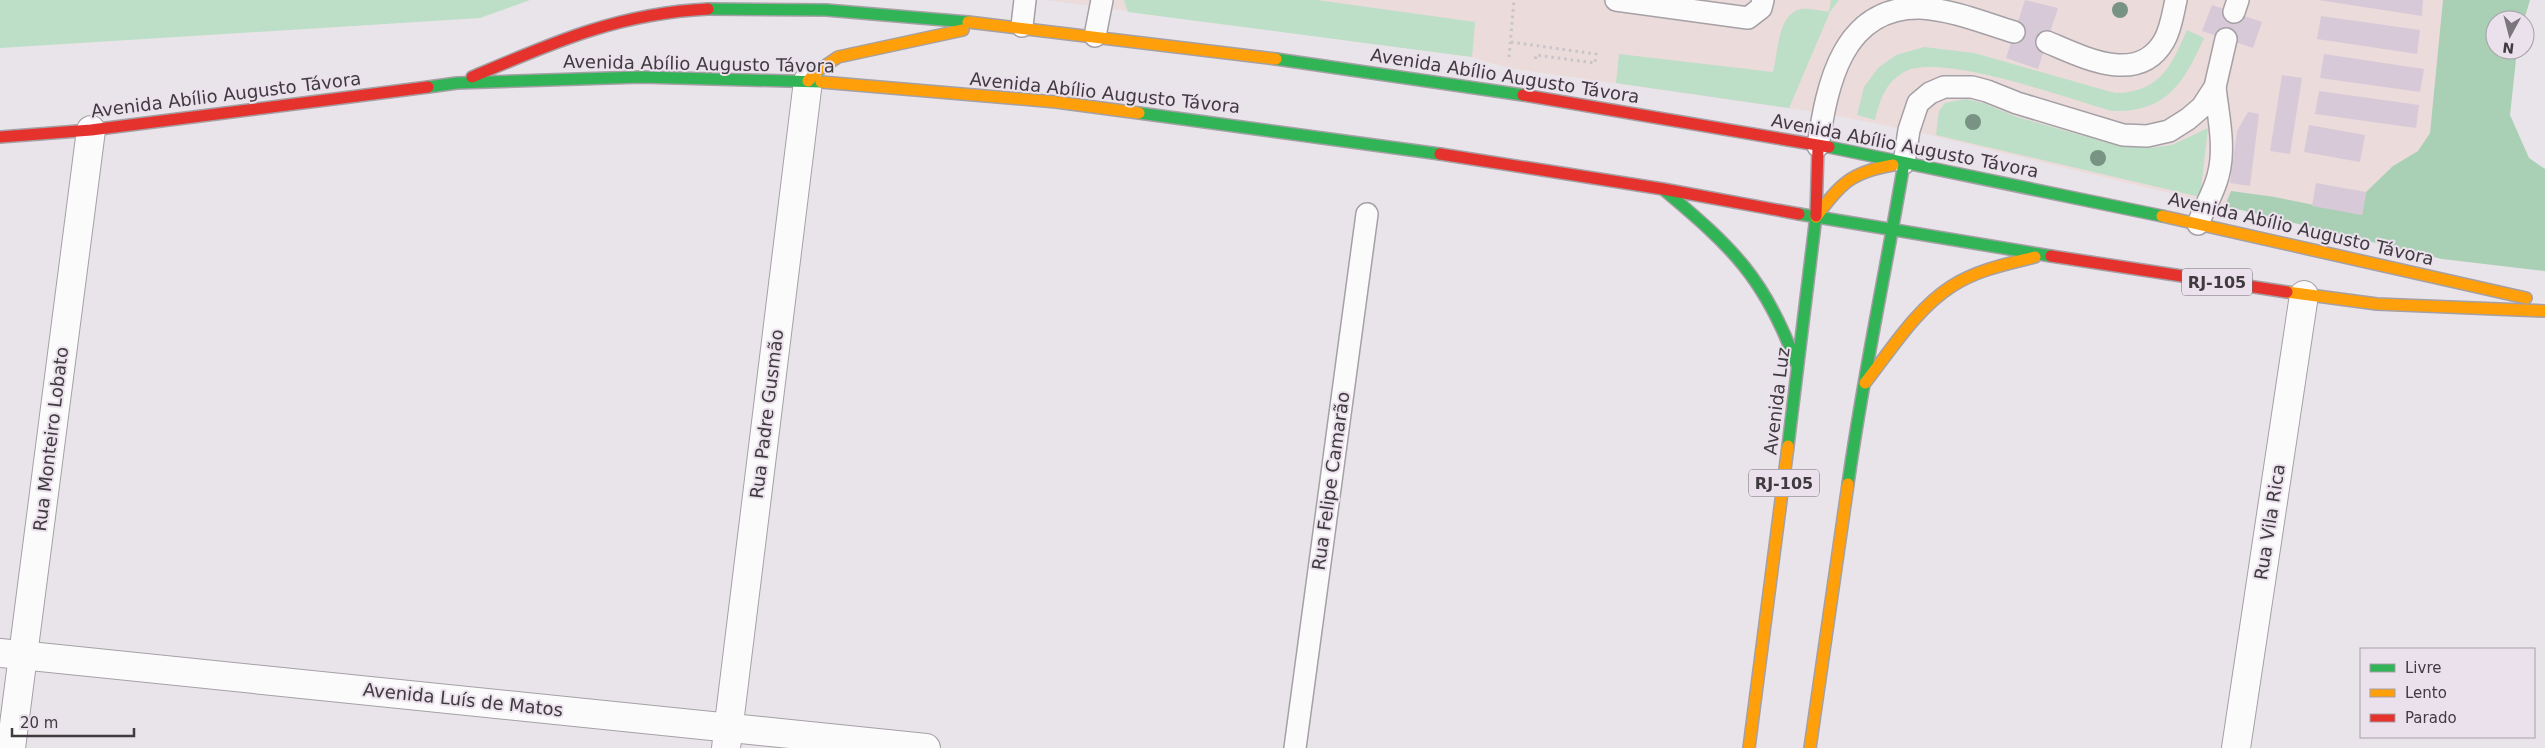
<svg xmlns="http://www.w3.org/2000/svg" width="2545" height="748" font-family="'DejaVu Sans',sans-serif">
	<rect width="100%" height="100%" fill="#e9e4ea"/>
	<polygon fill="#ecdbdb" points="1045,0 2493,0 2442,259 1909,130 1822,113 1508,68 1472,57"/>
	<g fill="#bddec7">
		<polygon points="0,0 530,0 480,18 0,48"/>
		<polygon points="1124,0 1317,0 1475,22 1472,57 1128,12"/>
		<path d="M1831 0H1839L1830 12 1789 108 1616 83 1619 54 1773 72C1778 54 1777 14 1801 9 1809 8 1821 11 1829 12Z"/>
		<path d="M2187 30 2204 38C2184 83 2166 113 2112 111 2069 99 1940 52 1904 72 1885 83 1880 100 1875 120L1857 115 1864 87 1878 68 1896 55 1924 47 1974 53 2115 93C2159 93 2171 67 2187 30Z"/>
		<polygon points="1966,99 1983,103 2017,117 2119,146 2149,148 2172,145 2208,128 2200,197 1936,135 1939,111 1945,103"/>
	</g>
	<polygon fill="#a9d0b5" points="2443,0 2530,0 2524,20 2495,20 2495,50 2517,50 2510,115 2529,158 2545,169 2545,271 2442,259 2225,206 2231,191 2275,197 2362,215 2366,192 2393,166 2418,151 2430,133"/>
	<g fill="#d7c9d8">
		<polygon points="2025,0 2058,8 2038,69 2006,58"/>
		<polygon points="2318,0 2423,0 2422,16"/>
		<polygon points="2212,5 2262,22 2253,48 2202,31"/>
		<polygon points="2321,16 2420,30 2417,54 2317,39"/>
		<polygon points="2324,54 2424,69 2420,92 2320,78"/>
		<polygon points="2282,75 2302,78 2290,154 2270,151"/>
		<polygon points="2319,91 2419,105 2416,128 2315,114"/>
		<polygon points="2248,112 2259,114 2250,186 2230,183 2237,131"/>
		<polygon points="2309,125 2365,135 2360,162 2304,152"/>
		<polygon points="2316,183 2366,192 2362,215 2312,206"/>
	</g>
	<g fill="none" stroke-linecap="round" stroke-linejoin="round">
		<defs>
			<g id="lane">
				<polyline points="1616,0 1748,18 1761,8 1763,0"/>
				<polyline points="2234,12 2238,0"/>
				<polyline points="1022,26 1025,0"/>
				<polyline points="1095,36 1102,0"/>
				<path d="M2047 42C2083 57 2138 86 2164 41 2171 29 2173 13 2176 0"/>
				<path d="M1818 146C1827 85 1842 6 1921 8 1953 10 1984 23 2014 32"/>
				<polyline points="1904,163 1909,130 1918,103 1930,93 1944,87 1972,87 1987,91 2017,103 2123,135 2147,136 2169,131 2188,119 2202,107 2215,87 2226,39"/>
				<path d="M2198 224C2204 208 2214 192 2218 176 2226 148 2218 115 2215 87"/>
				<polyline points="1295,748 1367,214"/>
			</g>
			<g id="street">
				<polyline points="0,653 926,748"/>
				<polyline points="11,748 91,130"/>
				<polyline points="726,748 808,81"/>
				<polyline points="2236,748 2304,295"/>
			</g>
			<g id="fast">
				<polyline points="708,9 826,10 968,22"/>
				<polyline points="1276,59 1523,95"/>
				<polyline points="428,87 457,83 641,77 821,82"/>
				<polyline points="1139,113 1440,154"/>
				<polyline points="1829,147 2162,216"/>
				<path d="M1664 190C1732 247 1765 278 1796 363"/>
				<polyline points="1799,214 2051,256"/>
				<polyline points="1788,446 1816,216"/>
				<path d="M1848 484C1863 376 1886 270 1904 163"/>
			</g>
			<g id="slow">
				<polyline points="968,22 1276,59"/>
				<polyline points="808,81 816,72 838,57 963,30"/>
				<polyline points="821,82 1056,102 1139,113"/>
				<polyline points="2162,216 2526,298"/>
				<path d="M1816 217C1840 184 1851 172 1893 165"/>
				<polyline points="2287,292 2377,304 2545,311"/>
				<path d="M1865 383C1891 350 1916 309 1952 286 1977 270 2007 264 2035 257"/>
				<polyline points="1749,748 1788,446"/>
				<polyline points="1810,748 1848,484"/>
			</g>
			<g id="jam">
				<path d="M472 77C552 43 619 13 708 9"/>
				<polyline points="1523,95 1829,147"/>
				<polyline points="0,137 91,130 428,87"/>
				<polyline points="1440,154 1663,189 1799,214"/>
				<polyline points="1816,216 1818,146"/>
				<polyline points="2051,256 2287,292"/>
			</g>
		</defs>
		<use href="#lane" stroke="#a4a0a5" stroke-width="24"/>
		<use href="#street" stroke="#a4a0a5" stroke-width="30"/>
		<use href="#fast" stroke="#a4a0a5" stroke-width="14"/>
		<use href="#slow" stroke="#a4a0a5" stroke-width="14"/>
		<use href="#jam" stroke="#a4a0a5" stroke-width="14"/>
		<g stroke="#c7c5c8" stroke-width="3" stroke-dasharray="2.5 4" stroke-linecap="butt">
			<polyline points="1511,42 1596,54 1595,63 1536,55 1535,61"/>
			<polyline points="1509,57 1514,0"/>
		</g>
		<use href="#lane" stroke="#fcfbfc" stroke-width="21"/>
		<use href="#street" stroke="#fcfbfc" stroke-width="28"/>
		<use href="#fast" stroke="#30b455" stroke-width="11"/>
		<use href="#slow" stroke="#ff9f0a" stroke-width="11"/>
		<use href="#jam" stroke="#e5322d" stroke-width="11"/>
	</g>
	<g fill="#789383">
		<circle cx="2120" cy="10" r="8"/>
		<circle cx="1973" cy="122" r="8"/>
		<circle cx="2098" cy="158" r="8"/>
	</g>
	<g text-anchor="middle" stroke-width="4" stroke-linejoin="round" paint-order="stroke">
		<g fill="#ebe1ed" stroke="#736d73" stroke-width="1">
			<rect x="2182" y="268.5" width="70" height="27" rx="4"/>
			<rect x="1749" y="469.5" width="70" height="27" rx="4"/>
		</g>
		<g font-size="16" font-weight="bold" fill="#3f3b3f">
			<text x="2217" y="288">RJ-105</text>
			<text x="1784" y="489">RJ-105</text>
		</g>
		<g font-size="18" fill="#3f3b3f" stroke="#ebe1ed">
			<text transform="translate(699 64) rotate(1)" y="6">Avenida Abílio Augusto Távora</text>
			<text transform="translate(1505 76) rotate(9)" y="6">Avenida Abílio Augusto Távora</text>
			<text transform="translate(1105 93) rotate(6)" y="6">Avenida Abílio Augusto Távora</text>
			<text transform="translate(226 95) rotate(-7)" y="6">Avenida Abílio Augusto Távora</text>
			<text transform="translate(1905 146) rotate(11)" y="6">Avenida Abílio Augusto Távora</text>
			<text transform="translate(2301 229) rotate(13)" y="6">Avenida Abílio Augusto Távora</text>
			<text transform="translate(1777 401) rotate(-83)" y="6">Avenida Luz</text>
			<text transform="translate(767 414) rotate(-83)" y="6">Rua Padre Gusmão</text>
			<text transform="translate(51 439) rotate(-83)" y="6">Rua Monteiro Lobato</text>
			<text transform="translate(1331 481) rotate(-82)" y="6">Rua Felipe Camarão</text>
			<text transform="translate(2270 522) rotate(-81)" y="6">Rua Vila Rica</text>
			<text transform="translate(463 700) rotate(6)" y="6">Avenida Luís de Matos</text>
		</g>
	</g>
	<rect x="2360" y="648" width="175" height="90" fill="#ebe1ed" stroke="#a69fa7"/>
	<rect x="2370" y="664" width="25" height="8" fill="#30b455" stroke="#a69fa7"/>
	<text x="2405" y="673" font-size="15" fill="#3f3b3f">Livre</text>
	<rect x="2370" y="689" width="25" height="8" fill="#ff9f0a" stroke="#a69fa7"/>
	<text x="2405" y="698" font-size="15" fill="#3f3b3f">Lento</text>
	<rect x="2370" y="714" width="25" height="8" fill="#e5322d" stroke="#a69fa7"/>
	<text x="2405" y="723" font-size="15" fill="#3f3b3f">Parado</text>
	<g transform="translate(2510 35) rotate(187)"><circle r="24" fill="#ebe1ed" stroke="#a69fa7"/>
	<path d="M0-4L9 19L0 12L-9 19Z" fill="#7a767b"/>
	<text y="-8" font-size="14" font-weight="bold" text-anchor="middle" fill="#3f3b3f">N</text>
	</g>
	<path d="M12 728v8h122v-8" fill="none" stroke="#3f3b3f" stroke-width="2.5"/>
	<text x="20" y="728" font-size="15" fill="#3f3b3f" stroke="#ebe1ed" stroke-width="4" paint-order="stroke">20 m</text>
</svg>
